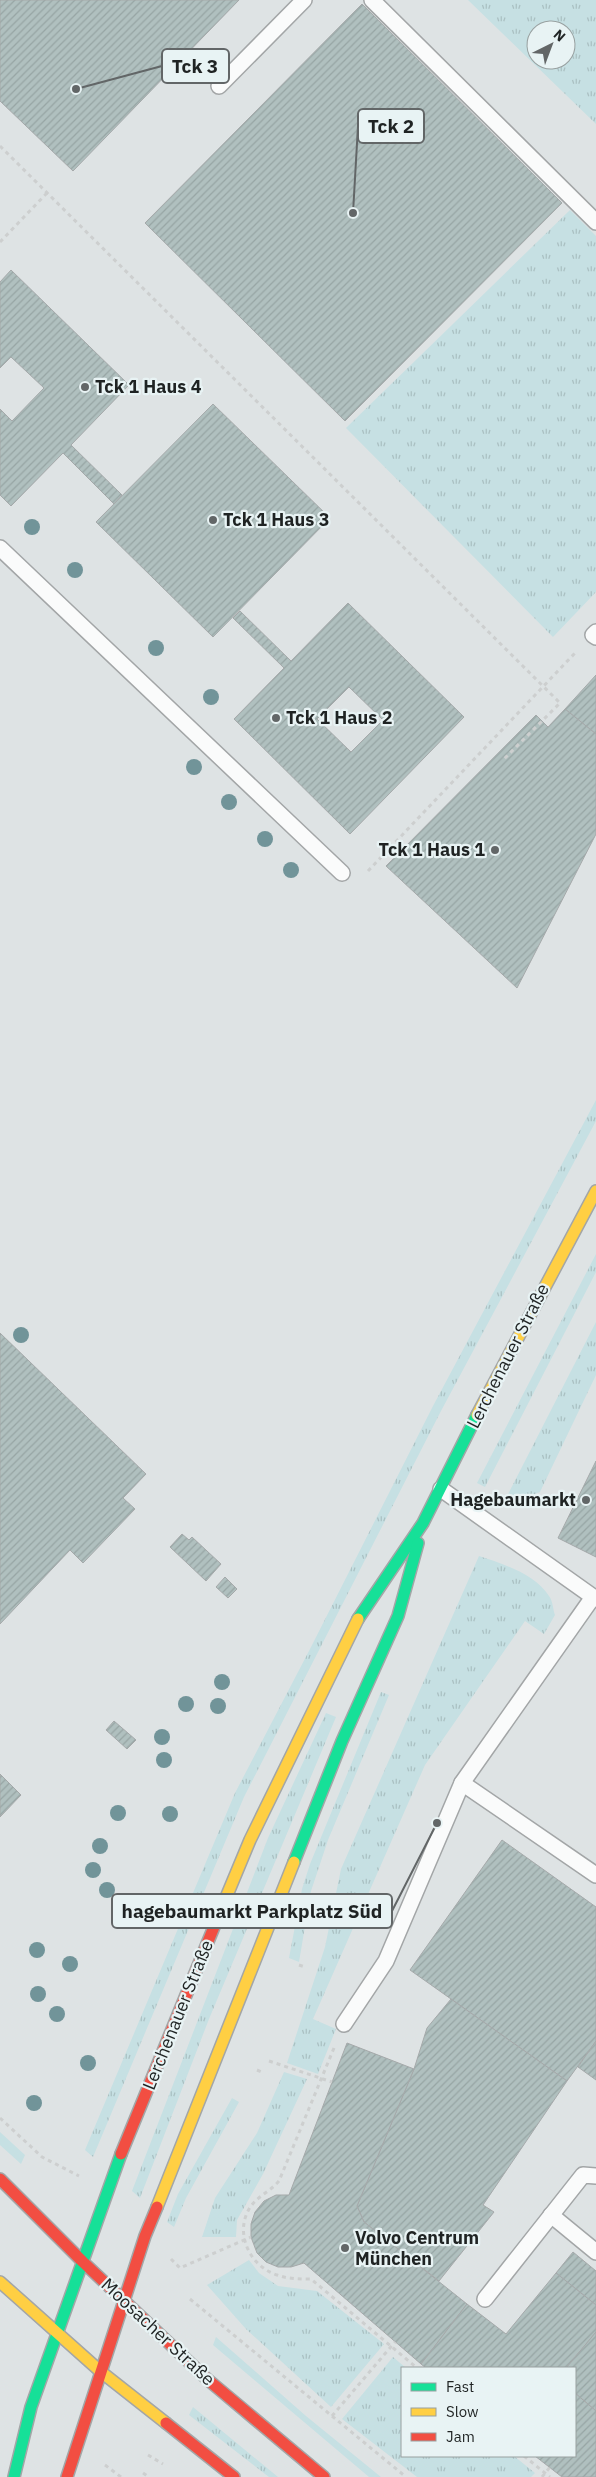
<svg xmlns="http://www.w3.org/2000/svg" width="596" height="2477" font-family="'IBM Plex Sans',sans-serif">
	<defs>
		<pattern id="grass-tufts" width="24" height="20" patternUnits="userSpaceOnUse" patternTransform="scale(1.25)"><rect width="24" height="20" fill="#c6e0e3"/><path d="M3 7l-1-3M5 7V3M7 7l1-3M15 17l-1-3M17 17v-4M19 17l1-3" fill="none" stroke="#aac0c2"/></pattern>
		<pattern id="building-hatch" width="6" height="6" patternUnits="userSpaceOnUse" patternTransform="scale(1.25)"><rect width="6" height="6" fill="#b0c0bf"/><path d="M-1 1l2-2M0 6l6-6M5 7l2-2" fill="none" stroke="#97a5a4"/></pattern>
	</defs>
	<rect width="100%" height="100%" fill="#dee3e4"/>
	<g fill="url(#grass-tufts)" fill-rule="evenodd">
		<path d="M468 0H596V124ZM536 30H566V60H536Z"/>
		<polygon points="570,210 596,236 596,592 553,637 346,428"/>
		<polygon points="596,1100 596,1121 441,1411 244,1797 93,2157 85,2150 235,1793 310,1649 433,1406"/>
		<polygon points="596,1254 596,1272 485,1487 477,1483"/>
		<polygon points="596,1322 596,1375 540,1492 502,1506"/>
		<path d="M479 1556C503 1564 535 1574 549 1596 553 1601 553 1610 555 1615L544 1634 525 1621 425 1765 313 2019 336 2029 318 2074 287 2063 325 1947 341 1869Z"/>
		<polygon points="381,1692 389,1695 328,1840 311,1891 299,1962 289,1958 302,1889 310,1864"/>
		<polygon points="326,1713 336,1717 209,2019 140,2198 132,2191 268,1838"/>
		<polygon points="284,2072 307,2079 263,2174 237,2220 236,2237 202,2237 215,2198 257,2133"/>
		<polygon points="232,2098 239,2102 186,2198 174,2227 167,2222 178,2194"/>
		<polygon points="0,2132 25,2155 21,2164 0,2145"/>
		<polygon points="249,2260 259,2273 278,2286 317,2291 384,2344 331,2407 246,2329 207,2285"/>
		<polygon points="216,2337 306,2416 381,2477 369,2477 213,2345"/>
		<polygon points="393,2357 406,2368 402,2368 402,2456 514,2456 535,2473 531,2477 417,2477 342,2419"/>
		<polygon points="193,2407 278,2477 269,2477 189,2415"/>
	</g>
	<g fill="url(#building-hatch)" stroke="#a5a9aa" fill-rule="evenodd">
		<polygon points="0,0 239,0 73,171 0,101"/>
		<polygon points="362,4 562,203 345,421 145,223"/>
		<polygon points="11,270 129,385 71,445 122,495 114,504 63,453 11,506 0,495 0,409 12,421 44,388 11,357 0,368 0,282"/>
		<polygon points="213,404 330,518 213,637 96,522"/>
		<path d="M348 603 464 717 350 834 234 719 284 668 233 618 240 611 291 661ZM349 687 383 720 351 752 317 719Z"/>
		<polygon points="596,675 596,734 565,709"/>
		<polygon points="565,709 596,734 596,834 517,988 386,866 536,715 548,727"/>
		<polygon points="0,1333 146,1474 123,1498 135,1509 83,1563 70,1550 0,1624"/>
		<polygon points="596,1461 596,1557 558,1538"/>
		<polygon points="182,1534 189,1540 192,1537 221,1564 206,1581 170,1547"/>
		<polygon points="225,1577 237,1589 228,1598 216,1587"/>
		<polygon points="114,1721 136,1740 127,1749 106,1730"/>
		<polygon points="0,1774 21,1795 0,1817"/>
		<polygon points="502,1840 596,1907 596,2041 567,2081 410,1970"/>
		<polygon points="451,1999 567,2081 483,2205 494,2212 439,2281 364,2222 357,2206 414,2069 427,2028"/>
		<polygon points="596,2041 596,2080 578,2067"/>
		<polygon points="347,2043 414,2069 357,2206 364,2222 467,2304 421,2364 304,2263 291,2267 278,2267 266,2262 257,2253 251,2237 251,2224 255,2212 264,2201 276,2195 289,2195"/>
		<polygon points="573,2252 596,2271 596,2305 556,2273"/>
		<polygon points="556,2273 596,2305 596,2332 566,2368 426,2368 421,2364 467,2304 506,2334"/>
		<polygon points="596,2332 596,2411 575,2393 575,2368 566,2368"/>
		<polygon points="575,2393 596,2411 596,2477 562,2477 535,2456 575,2456"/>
	</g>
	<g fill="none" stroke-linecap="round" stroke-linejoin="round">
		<defs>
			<g id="lane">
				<polyline points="372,0 596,222"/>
				<polyline points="219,86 304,0"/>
				<polyline points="0,548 342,873"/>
				<polyline points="596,632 593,635 596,637"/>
				<polyline points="441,1489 596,1599"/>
				<polyline points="462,1783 596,1875"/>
				<polyline points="344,2024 386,1961 462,1783 593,1597"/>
				<polyline points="551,2215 596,2252"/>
				<polyline points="485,2299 583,2175 596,2176"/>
			</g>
			<g id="fast">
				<polyline points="358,1619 423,1523 477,1415"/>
				<polyline points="294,1862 342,1741 398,1616 418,1543"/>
				<polyline points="14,2477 31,2407 121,2154"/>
			</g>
			<g id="slow">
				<polyline points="477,1415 596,1191"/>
				<polyline points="225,1900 250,1840 358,1619"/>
				<polyline points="157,2207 294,1862"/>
				<polyline points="0,2282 100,2371 166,2423"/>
			</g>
			<g id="jam">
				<polyline points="121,2154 225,1900"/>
				<polyline points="0,2179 83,2262 207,2379 324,2477"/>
				<polyline points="166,2423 234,2477"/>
				<polyline points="67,2477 145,2236 157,2207"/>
			</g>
		</defs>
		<use href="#lane" stroke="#a3a6a7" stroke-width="18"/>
		<use href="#fast" stroke="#a3a6a7" stroke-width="14"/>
		<use href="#slow" stroke="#a3a6a7" stroke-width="14"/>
		<use href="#jam" stroke="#a3a6a7" stroke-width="14"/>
		<g stroke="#cdcfcf" stroke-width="3" stroke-dasharray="4 4" stroke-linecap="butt">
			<polyline points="0,146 560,703 503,760"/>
			<polyline points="0,242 47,193"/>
			<polyline points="368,871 575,653"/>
			<polyline points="299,1965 305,1967"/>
			<path d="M334 2048 279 2181C269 2193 254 2197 247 2213 236 2238 252 2267 277 2275 288 2279 299 2279 311 2279L417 2368"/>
			<polyline points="269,2061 332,2082"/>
			<polyline points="257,2070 264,2073"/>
			<polyline points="0,2118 42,2157 79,2176"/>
			<polyline points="171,2259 180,2268 251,2237"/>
			<polyline points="190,2299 406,2477"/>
			<polyline points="332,2416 395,2342"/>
			<polyline points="148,2455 163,2464"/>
			<polyline points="524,2456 550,2477"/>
			<polyline points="105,2465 121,2477"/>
			<polyline points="143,2473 149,2477"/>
			<polyline points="542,2477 550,2467"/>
		</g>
		<use href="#lane" stroke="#fafbfb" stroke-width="15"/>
		<use href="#fast" stroke="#16e098" stroke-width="11"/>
		<use href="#slow" stroke="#ffcf43" stroke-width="11"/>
		<use href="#jam" stroke="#f24e42" stroke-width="11"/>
	</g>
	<g fill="#719499">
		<circle cx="32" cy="527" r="8"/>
		<circle cx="75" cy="570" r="8"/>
		<circle cx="156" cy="648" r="8"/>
		<circle cx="211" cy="697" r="8"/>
		<circle cx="194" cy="767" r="8"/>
		<circle cx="229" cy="802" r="8"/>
		<circle cx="265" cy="839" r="8"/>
		<circle cx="291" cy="870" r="8"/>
		<circle cx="21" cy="1335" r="8"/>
		<circle cx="222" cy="1682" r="8"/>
		<circle cx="186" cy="1704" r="8"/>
		<circle cx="218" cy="1706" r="8"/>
		<circle cx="162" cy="1737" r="8"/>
		<circle cx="164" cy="1760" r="8"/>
		<circle cx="118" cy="1813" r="8"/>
		<circle cx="170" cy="1814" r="8"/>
		<circle cx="100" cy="1846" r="8"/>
		<circle cx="93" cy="1870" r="8"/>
		<circle cx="107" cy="1890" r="8"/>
		<circle cx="37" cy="1950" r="8"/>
		<circle cx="70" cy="1964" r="8"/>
		<circle cx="38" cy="1994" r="8"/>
		<circle cx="57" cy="2014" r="8"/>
		<circle cx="88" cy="2063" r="8"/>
		<circle cx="34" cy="2103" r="8"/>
	</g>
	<g fill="#626667" stroke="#e8f3f4" stroke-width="2">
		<circle cx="85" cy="387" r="5"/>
		<circle cx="213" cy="520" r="5"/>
		<circle cx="276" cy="718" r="5"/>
		<circle cx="495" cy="850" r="5"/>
		<circle cx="586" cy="1500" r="5"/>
		<circle cx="345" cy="2248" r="5"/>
	</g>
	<g text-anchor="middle" stroke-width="4.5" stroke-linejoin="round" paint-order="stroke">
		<g font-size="18" font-weight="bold" fill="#1f2323" stroke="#e8f3f4" text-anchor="start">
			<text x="95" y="393">Tck 1 Haus 4</text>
			<text x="223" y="526">Tck 1 Haus 3</text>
			<text x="286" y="724">Tck 1 Haus 2</text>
			<text x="485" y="856" text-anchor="end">Tck 1 Haus 1</text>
			<text x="576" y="1506" text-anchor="end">Hagebaumarkt</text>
			<text x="355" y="2244">Volvo Centrum<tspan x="355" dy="21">München</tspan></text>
		</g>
		<g font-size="18" fill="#1f2323" stroke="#e8f3f4">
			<text transform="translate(508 1356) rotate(-63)" y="6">Lerchenauer Straße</text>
			<text transform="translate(178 2015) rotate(-68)" y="6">Lerchenauer Straße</text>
			<text transform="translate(158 2332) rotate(43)" y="6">Moosacher Straße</text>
		</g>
	</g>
	<path fill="none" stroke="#626667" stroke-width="2" d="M76 89L162 66M353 213L358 126M437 1823L392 1911"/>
	<g fill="#626667" stroke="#e8f3f4" stroke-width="2">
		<circle cx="76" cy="89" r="5"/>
		<circle cx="353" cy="213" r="5"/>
		<circle cx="437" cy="1823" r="5"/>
	</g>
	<g fill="#e8f3f4" stroke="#626667" stroke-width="2">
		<rect x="162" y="49" width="67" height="34" rx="5"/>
		<rect x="358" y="109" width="66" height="34" rx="5"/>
		<rect x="112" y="1894" width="280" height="34" rx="5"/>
	</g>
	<g font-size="19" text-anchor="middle" font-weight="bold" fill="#1f2323">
		<text x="195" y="73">Tck 3</text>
		<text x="391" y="133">Tck 2</text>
		<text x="252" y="1918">hagebaumarkt Parkplatz Süd</text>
	</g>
	<rect x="401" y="2367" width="175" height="90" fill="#e8f3f4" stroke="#98a0a0"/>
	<rect x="411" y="2383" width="25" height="8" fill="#16e098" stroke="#98a0a0"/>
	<text x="446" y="2392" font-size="15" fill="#1f2323">Fast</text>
	<rect x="411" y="2408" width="25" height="8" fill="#ffcf43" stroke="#98a0a0"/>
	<text x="446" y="2417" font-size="15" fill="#1f2323">Slow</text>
	<rect x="411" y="2433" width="25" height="8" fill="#f24e42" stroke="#98a0a0"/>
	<text x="446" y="2442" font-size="15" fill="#1f2323">Jam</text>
	<g transform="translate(551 45) rotate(42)"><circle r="24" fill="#e8f3f4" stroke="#98a0a0"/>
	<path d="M0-4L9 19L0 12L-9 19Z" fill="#626667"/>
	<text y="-8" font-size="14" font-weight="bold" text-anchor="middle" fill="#1f2323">N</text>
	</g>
</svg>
